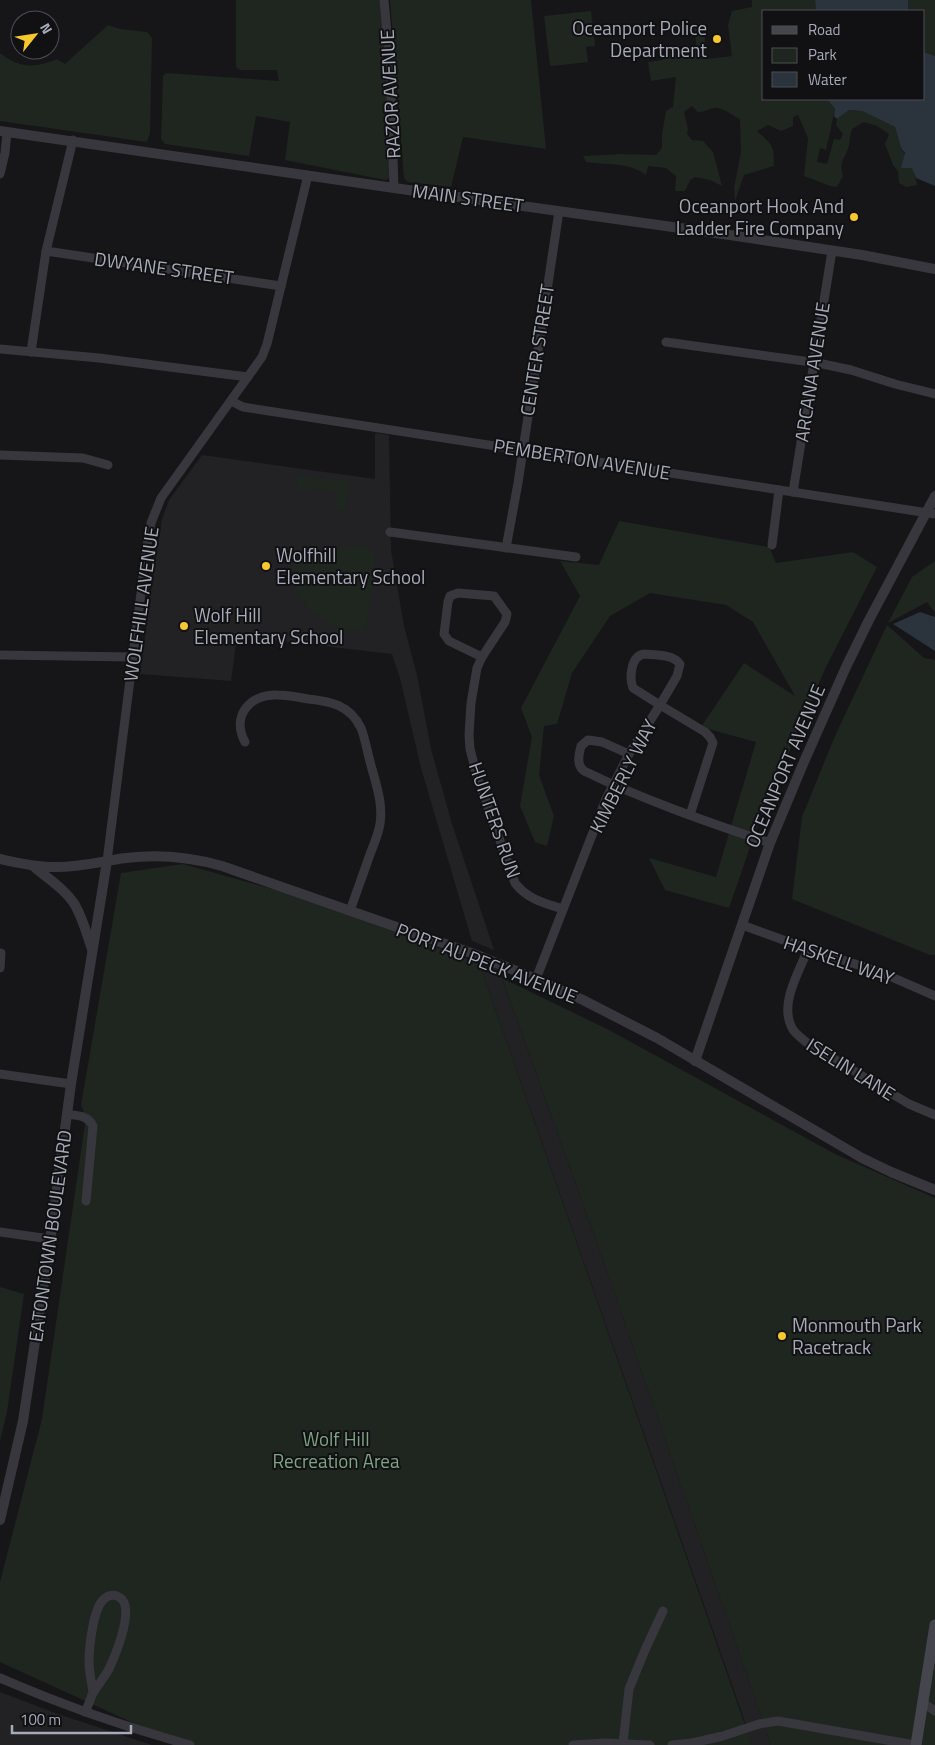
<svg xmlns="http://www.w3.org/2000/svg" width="935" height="1745" font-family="'Titillium Web',sans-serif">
	<rect width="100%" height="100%" fill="#161618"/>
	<g fill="#222225">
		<polygon points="375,433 389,435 391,550 404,626 417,675 431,749 452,824 494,950 472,941 421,768 400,678 392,654 237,636 231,681 140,674 155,561 162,519 169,500 202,455 375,479"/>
		<polygon points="479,963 499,970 601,1254 771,1745 750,1745 744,1719"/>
		<polygon points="0,1692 58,1714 152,1745 0,1745"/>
	</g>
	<g fill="#1e261f">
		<polygon points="236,0 381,0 392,173 388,179 385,180 285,160 290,122 256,116 249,156 165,144 161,139 163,76 166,73 279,81 277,70 240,70 236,67"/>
		<polygon points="390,0 531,0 546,149 463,137 451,187 408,182 404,178"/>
		<path d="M752 0H815L816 11H764V99H827L835 109 826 150 820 148 817 162 827 164 834 139 840 140 843 134 836 125 837 119 849 110 862 111 895 127 901 148 913 168 917 185 906 187 899 183 898 171 893 165 885 144 889 134 877 126 864 122 852 129C850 135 850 139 849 145 846 159 838 160 843 176L837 187 830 186 804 176 808 138 798 115 793 117V126L781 131 768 125 757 131C772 145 774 144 774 166L744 175 735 201 734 188 741 152 740 119C732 116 722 106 714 108 708 109 705 112 698 112L692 106 684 112 688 129 687 134 692 140 703 141 713 152 722 186 710 180 695 177 690 180 685 191H675L676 176 666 168 648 166 646 175C630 162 605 165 586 162L583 156 622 154 656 155 662 148V134L666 111 673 107 676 77 651 81 648 62 663 60V55L697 51 694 24 703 23 707 59 732 56 728 25 732 11 752 7Z"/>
		<polygon points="908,0 935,0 935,56 924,52 924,11 908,11"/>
		<polygon points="591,11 595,46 586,47 588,62 552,66 550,65 544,16"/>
		<path d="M108 25 120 29 147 32 152 38 150 133 147 142 0 121V53C20 69 35 68 57 59L65 64Z"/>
		<polygon points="298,476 349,481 346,511 335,510 337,491 312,489 311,491 296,490"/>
		<polygon points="619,521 769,547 776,563 853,552 877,567 826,667 759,821 729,908 665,890 649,858 716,877 756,742 701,727 744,663 795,696 753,622 726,605 650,593 610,616 572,673 557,724 544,726 539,775 554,816 547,846 535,842 520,806 532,737 521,708 580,596 560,561 599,565"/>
		<path d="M363 544 374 553V578L365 632C359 631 351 631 345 630 327 624 304 609 297 590 293 579 292 567 291 555Z"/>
		<polygon points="935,561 935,613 927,602 888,623 912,577"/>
		<polygon points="887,625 924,658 935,660 935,955 930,955 792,899 802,817 835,736"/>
		<polygon points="183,864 304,898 479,963 752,1745 194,1745 166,1738 0,1662 0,1582 42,1419 86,1117 81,1105 121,873"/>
		<polygon points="502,978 609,1030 835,1154 935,1198 935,1745 771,1745 601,1254"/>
		<polygon points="0,1287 24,1294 7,1412 0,1441"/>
	</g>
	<g fill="#2b333c">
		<polygon points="815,0 908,0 908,11 816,11"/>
		<polygon points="924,52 935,56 935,186 916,178 912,168 901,168 905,153 901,148 895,127 862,111 849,110 837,119 834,116 835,109 827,99 924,99"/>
		<polygon points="920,612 935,617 935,651 893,624"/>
	</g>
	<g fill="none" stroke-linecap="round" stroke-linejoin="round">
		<g stroke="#37373d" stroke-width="9">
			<polyline points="384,0 390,65 394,188"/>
			<polyline points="0,174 5,153 7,132"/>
			<polyline points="46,251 281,286"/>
			<polyline points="666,342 818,363 851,370 895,384 935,394"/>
			<polyline points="0,349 99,358 248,377"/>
			<polyline points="31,352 46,251 73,140"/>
			<polyline points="231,401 243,407 935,514"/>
			<polyline points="0,455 83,458 108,465"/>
			<polyline points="793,492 832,251"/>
			<polyline points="390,532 576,557"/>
			<polyline points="772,545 779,490"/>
			<polyline points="506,548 518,483 559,211"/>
			<polygon points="458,593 494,596 507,614 505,622 482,657 449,641 444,634 448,602 450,596"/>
			<path d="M644 654C655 655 673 654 680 664L677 676 660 705 633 688C629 677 631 656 644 654Z"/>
			<polyline points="0,655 132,657"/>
			<path d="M482 657 477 668 471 703 469 735 470 749 477 776 515 883C527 899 544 903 563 909"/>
			<path d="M245 742C231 716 250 694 277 695 287 695 298 697 308 699 330 701 350 705 361 728 366 741 368 756 372 769 377 787 383 805 380 824 378 836 373 846 369 857 363 875 356 893 350 911"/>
			<path d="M629 754 602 742 588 740 581 746C579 754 576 765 584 771 644 800 707 822 770 843"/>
			<polyline points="107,861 147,546 151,523 161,498 262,357 267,344 308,175"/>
			<polyline points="742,925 808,949 880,972 935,996"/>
			<path d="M808 949C799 972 779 1004 792 1028 795 1034 802 1038 806 1042L909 1104 935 1115"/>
			<polyline points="0,968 1,953"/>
			<polyline points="536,979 606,799 629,754 660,705 705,732 710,737 713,743 690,815"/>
			<polyline points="0,1074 71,1084"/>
			<path d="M67 1114C78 1116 88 1115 93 1126L86 1201"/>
			<polyline points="0,1232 50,1239"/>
			<path d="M0 1678C62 1705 125 1727 190 1745"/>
			<polyline points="923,1703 935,1711"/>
			<path d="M85 1712C88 1706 90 1700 92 1695 97 1686 104 1678 109 1669 115 1656 138 1603 117 1596 111 1594 107 1596 103 1600 93 1610 89 1648 89 1662 89 1672 92 1683 93 1693"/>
			<polyline points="623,1743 629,1689 645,1650 663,1611"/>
			<polyline points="573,1745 605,1743 650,1745"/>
			<polyline points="672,1745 692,1743 723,1736 759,1724 778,1721 915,1745"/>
		</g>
		<g stroke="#37373d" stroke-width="10">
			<polyline points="0,131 394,188 730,235 862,255 935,269"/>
			<path d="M0 859C18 863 35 867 53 867 78 868 102 861 126 858 159 854 190 857 222 866L474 954 536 979 583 1000 657 1038 862 1158 891 1172 935 1190"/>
			<path d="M33 866C47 878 65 889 75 905 83 919 87 935 92 949"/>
			<polyline points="695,1061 770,843 803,764 846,667 869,620 935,496"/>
			<polyline points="0,1520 23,1421 49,1249 71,1084 107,861"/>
		</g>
		<polyline stroke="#45464d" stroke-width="11" points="916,1745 935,1625"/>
	</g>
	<g fill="#f7c72f" stroke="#111113" stroke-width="2">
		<circle cx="717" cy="39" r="5"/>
		<circle cx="854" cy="217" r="5"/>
		<circle cx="266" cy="566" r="5"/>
		<circle cx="184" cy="626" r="5"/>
		<circle cx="782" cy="1336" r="5"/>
	</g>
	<g text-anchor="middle" stroke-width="4" stroke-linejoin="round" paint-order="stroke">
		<g font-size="19" fill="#a7abb8" stroke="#111113" text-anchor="start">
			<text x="707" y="35" text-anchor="end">Oceanport Police<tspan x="707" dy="22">Department</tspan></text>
			<text x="844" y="213" text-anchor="end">Oceanport Hook And<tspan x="844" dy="22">Ladder Fire Company</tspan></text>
			<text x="276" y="562">Wolfhill<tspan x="276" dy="22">Elementary School</tspan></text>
			<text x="194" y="622">Wolf Hill<tspan x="194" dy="22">Elementary School</tspan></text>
			<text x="792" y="1332">Monmouth Park<tspan x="792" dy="22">Racetrack</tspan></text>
		</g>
		<g font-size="19" fill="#a7abb8" stroke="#111113">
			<text transform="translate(390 94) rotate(-93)" y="7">RAZOR AVENUE</text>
			<text transform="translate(468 198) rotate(8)" y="7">MAIN STREET</text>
			<text transform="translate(164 268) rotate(8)" y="7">DWYANE STREET</text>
			<text transform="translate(537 350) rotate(-81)" y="7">CENTER STREET</text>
			<text transform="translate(812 372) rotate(-81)" y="7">ARCANA AVENUE</text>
			<text transform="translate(582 459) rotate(9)" y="7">PEMBERTON AVENUE</text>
			<text transform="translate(141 604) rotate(-82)" y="7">WOLFHILL AVENUE</text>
			<text transform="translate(785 766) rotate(-67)" y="7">OCEANPORT AVENUE</text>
			<text transform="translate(623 776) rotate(-63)" y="7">KIMBERLY WAY</text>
			<text transform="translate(495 820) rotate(71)" y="7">HUNTERS RUN</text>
			<text transform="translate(839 960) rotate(19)" y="7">HASKELL WAY</text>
			<text transform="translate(487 963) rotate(21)" y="7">PORT AU PECK AVENUE</text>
			<text transform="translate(851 1069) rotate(32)" y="7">ISELIN LANE</text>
			<text transform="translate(50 1236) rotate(-82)" y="7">EATONTOWN BOULEVARD</text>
		</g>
		<g font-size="19" fill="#7ea484" stroke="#111113">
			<text x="336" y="1446">Wolf Hill<tspan x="336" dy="22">Recreation Area</tspan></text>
		</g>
	</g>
	<rect x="762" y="10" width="162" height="90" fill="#111113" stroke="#4d4f55"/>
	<rect x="772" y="26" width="25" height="8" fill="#45464d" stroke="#4d4f55"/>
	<text x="808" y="35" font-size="15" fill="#a7abb8">Road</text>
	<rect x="772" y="48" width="25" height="15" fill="#1e261f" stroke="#4d4f55"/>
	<text x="808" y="60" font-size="15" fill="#a7abb8">Park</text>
	<rect x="772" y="72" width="25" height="15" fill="#2b333c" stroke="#4d4f55"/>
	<text x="808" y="85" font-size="15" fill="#a7abb8">Water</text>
	<g transform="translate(35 35) rotate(60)"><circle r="24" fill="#111113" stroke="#4d4f55"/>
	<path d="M0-4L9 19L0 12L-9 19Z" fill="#f7c72f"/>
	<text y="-8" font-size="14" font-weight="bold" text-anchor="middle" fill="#a7abb8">N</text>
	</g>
	<path d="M12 1725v8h119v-8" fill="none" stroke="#a7abb8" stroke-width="2.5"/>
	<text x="20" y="1725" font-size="15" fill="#a7abb8" stroke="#111113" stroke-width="4" paint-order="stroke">100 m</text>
</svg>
